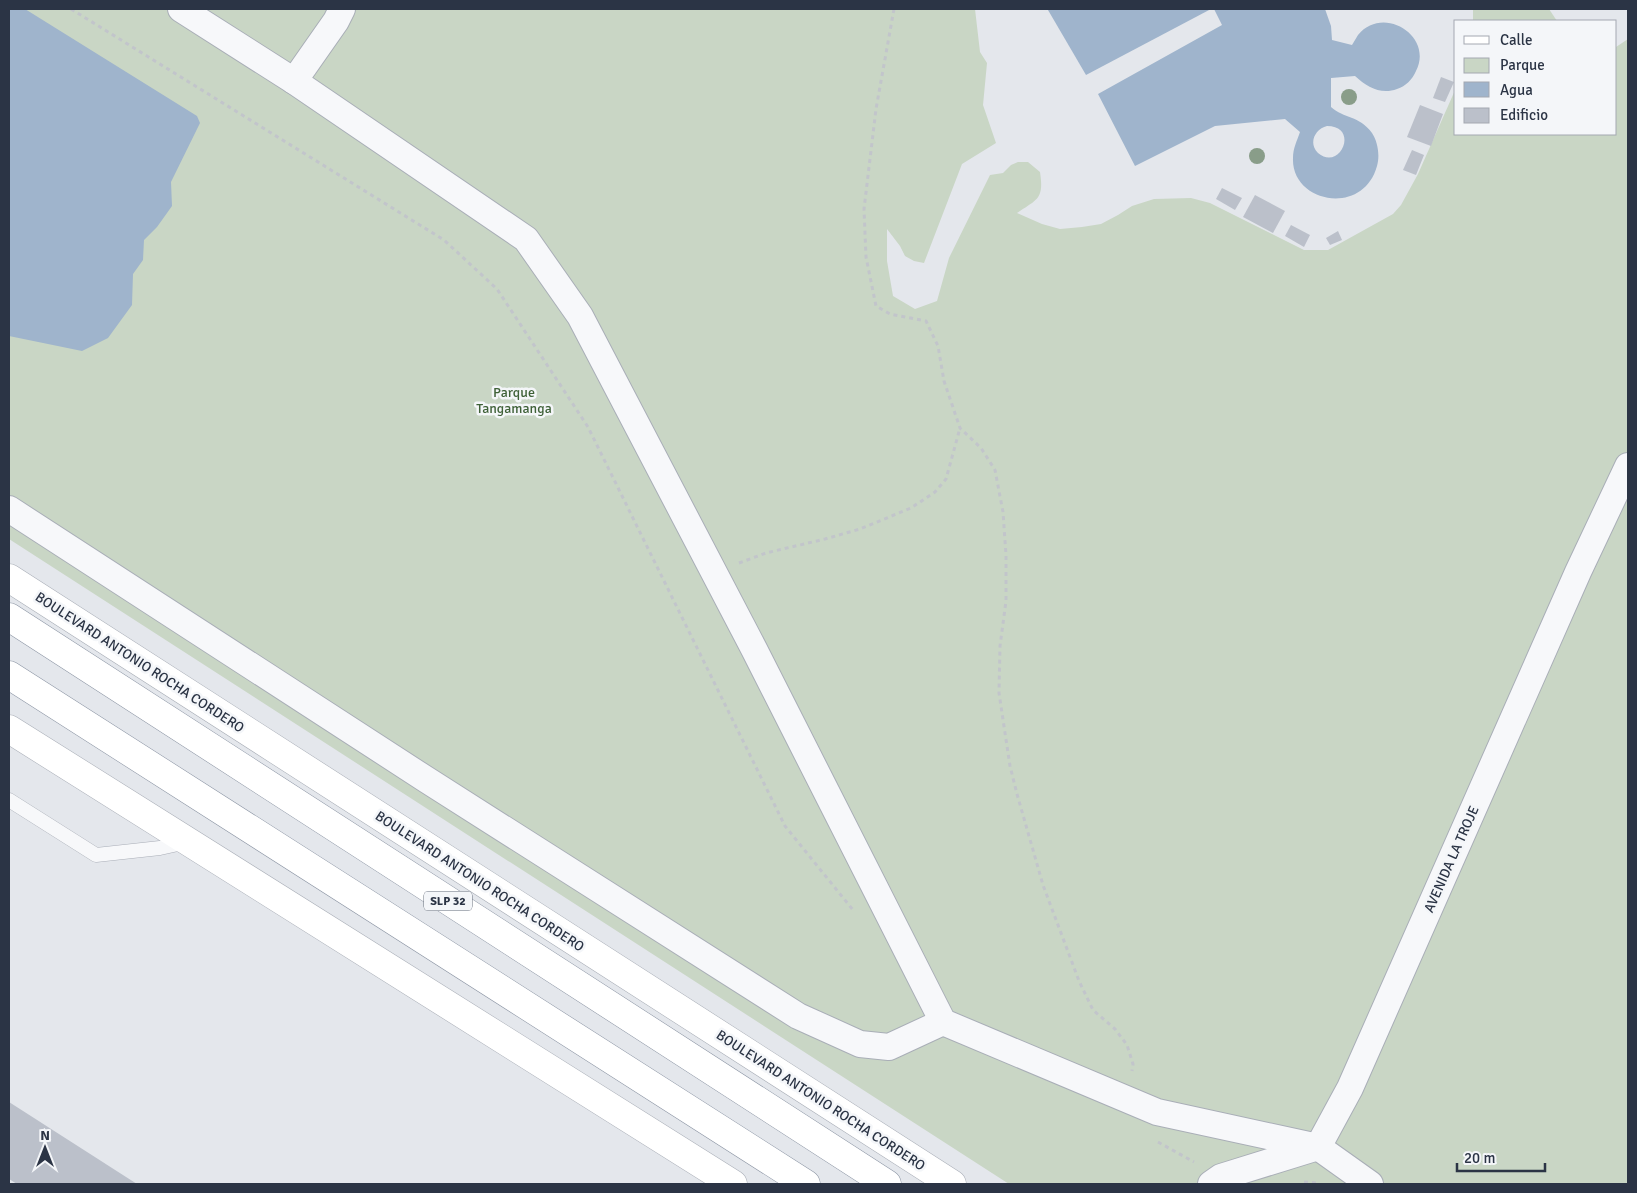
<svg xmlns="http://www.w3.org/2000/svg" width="1637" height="1193" font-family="Signika,sans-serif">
	<rect width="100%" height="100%" fill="#e4e7ec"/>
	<g fill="#c9d6c5">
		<path d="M9 9H975L980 52 987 63 983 105 996 143 962 164 924 263 914 261 905 256 900 246 887 229V261L893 296 915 309 937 301 949 258 990 175 1003 173 1011 165 1018 162H1028L1040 172C1044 199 1038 199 1017 213L1042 224 1060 229 1082 227 1101 224 1118 215 1132 206 1154 199 1191 198 1210 203 1304 250H1328L1393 214 1401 205 1418 174 1456 88V134H1616V47L1628 39V1184H1009L9 539Z"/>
		<polygon points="1473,9 1549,9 1557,21 1473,21"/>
	</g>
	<g fill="#9fb4cc" fill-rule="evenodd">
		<polygon points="9,9 25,9 197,116 200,123 171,182 172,206 157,227 144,240 143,260 133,274 132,305 108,338 82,351 9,336"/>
		<polygon points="1050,9 1211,9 1086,75 1048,10"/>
		<path d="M1214 9H1325L1331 26 1332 40 1352 45C1354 42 1356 38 1358 35 1383 4 1434 36 1416 71 1412 80 1406 86 1397 89 1381 95 1367 87 1355 76L1331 78V107C1344 119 1359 115 1372 133 1378 142 1380 156 1377 166 1363 217 1291 203 1293 158 1293 148 1297 141 1300 132L1285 119 1215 126 1135 166 1098 94 1222 25ZM1327 126C1360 126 1340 172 1318 153 1308 143 1315 129 1327 126Z"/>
	</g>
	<g fill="#bbc0ca">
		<polygon points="1441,77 1454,82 1445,102 1433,98"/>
		<polygon points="1420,105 1443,114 1431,146 1407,137"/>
		<polygon points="1412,150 1424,155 1416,175 1403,170"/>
		<polygon points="1222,188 1242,198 1235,210 1216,199"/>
		<polygon points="1255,195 1285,211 1273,233 1243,217"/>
		<polygon points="1291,225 1310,235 1304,247 1285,236"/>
		<polygon points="1338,231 1342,240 1330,245 1326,238"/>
		<polygon points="9,1102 137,1184 17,1184 9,1179"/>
	</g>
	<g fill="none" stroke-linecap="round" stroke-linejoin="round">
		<defs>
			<polyline id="lane" points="9,800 96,855 160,848 187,842"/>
			<g id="street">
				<polyline points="181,9 294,81 526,239 580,316 754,649 943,1022 1157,1112 1318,1147 1370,1184"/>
				<polyline points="294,81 336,21 342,9"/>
				<polyline points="9,509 427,780 798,1016 860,1044 889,1047 943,1022"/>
				<polyline points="1211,1184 1221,1177 1318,1147 1350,1088 1578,572 1628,466"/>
			</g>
			<g id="secondary">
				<polyline points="9,578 952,1184"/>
				<polyline points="9,729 733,1184"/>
			</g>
			<g id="highway">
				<polyline points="9,617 887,1184"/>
				<polyline points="9,675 806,1184"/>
			</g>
		</defs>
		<use href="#lane" stroke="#a9aeb7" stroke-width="15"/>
		<use href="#street" stroke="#a9aeb7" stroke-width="28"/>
		<use href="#secondary" stroke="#a9aeb7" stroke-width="29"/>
		<use href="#highway" stroke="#8b94a3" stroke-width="29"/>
		<g stroke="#c2c5cb" stroke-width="3" stroke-dasharray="4 4" stroke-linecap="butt">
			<polyline points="71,9 444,240 497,289 588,427 785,826 853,910"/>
			<polyline points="894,9 876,109 864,209 866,257 876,306 890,314 926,321 938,346 944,381 960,428 981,448 995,470 1003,512 1006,555 1006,601 1000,646 999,693 1010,766 1017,794 1043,885 1079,981 1093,1010 1115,1029 1127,1045 1133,1064 1132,1071"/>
			<polyline points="739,563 766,553 825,539 860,529 911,508 935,492 946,479 960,428"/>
			<polyline points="1158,1142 1194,1162"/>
			<polyline points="1304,1182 1317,1183"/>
		</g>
		<use href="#lane" stroke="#f7f8fa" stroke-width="14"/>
		<use href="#street" stroke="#f7f8fa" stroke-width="26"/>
		<use href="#secondary" stroke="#fff" stroke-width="28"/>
		<use href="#highway" stroke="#fff" stroke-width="28"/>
	</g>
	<g fill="#899d89">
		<circle cx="1349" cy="97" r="8"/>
		<circle cx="1257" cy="156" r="8"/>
	</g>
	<g text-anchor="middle" stroke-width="5" stroke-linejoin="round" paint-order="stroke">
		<rect fill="#f4f6f9" stroke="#676e7b" stroke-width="1" x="424" y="891.5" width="48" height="19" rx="4"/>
		<g font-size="12" font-weight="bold" fill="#2b3445">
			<text x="448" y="905">SLP 32</text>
		</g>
		<g font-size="14" fill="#3f6138" stroke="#f4f6f9">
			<text x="514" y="397">Parque<tspan x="514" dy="16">Tangamanga</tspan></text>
		</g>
		<g font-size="14" fill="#2b3445" stroke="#f4f6f9">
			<text transform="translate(140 662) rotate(33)" y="5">BOULEVARD ANTONIO ROCHA CORDERO</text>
			<text transform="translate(1451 859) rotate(-66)" y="5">AVENIDA LA TROJE</text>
			<text transform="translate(480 881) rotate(33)" y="5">BOULEVARD ANTONIO ROCHA CORDERO</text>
			<text transform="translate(821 1100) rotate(33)" y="5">BOULEVARD ANTONIO ROCHA CORDERO</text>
		</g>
	</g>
	<rect width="1637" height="1193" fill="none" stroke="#2b3445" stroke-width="20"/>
	<rect x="1454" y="20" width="162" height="115" fill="#f4f6f9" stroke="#a4a8b1"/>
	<rect x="1464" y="36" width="25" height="8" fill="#ffffff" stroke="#a4a8b1"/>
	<text x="1500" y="45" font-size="15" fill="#2b3445">Calle</text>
	<rect x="1464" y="58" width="25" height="15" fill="#c9d6c5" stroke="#a4a8b1"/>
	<text x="1500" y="70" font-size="15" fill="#2b3445">Parque</text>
	<rect x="1464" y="82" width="25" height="15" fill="#9fb4cc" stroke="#a4a8b1"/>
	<text x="1500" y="95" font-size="15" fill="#2b3445">Agua</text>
	<rect x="1464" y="108" width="25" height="15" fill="#bbc0ca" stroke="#a4a8b1"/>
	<text x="1500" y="120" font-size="15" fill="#2b3445">Edificio</text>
	<g transform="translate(45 1148)" stroke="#f4f6f9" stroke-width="4" paint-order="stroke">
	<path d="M0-4L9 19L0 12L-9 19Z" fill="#2b3445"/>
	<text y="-8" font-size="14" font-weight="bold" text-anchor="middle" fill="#2b3445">N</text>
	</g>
	<path d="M1457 1163v8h88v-8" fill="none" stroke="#2b3445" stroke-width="2.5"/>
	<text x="1464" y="1163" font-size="15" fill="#2b3445" stroke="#f4f6f9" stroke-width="4" paint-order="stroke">20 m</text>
</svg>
